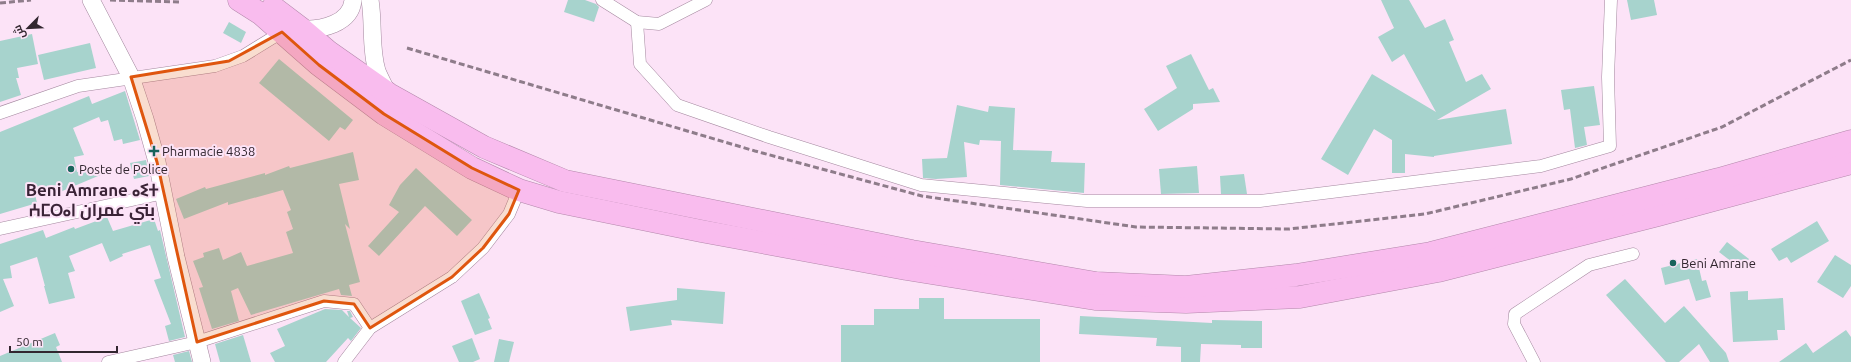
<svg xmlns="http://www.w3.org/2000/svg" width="1851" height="362" font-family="Ubuntu,Cairo,'Noto Sans Tifinagh',sans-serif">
	<rect width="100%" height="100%" fill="#fce3f7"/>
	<g fill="#a7d3cd">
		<polygon points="568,0 585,0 596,4 599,7 594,22 564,12"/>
		<polygon points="1381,0 1409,0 1425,28 1445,19 1454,40 1449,42 1466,82 1482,74 1491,89 1437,120 1506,109 1512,144 1434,156 1434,157 1405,154 1405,173 1392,173 1392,140 1374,129 1348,175 1321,159 1372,74 1436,112 1404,54 1392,62 1378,37 1394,28"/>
		<polygon points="1627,0 1654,0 1657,15 1631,20"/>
		<polygon points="229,22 246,32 241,43 223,33"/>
		<polygon points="32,34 38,64 17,68 19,78 16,78 21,95 0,102 0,41"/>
		<polygon points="90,43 96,68 44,80 38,55"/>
		<polygon points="1191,54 1209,90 1213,88 1220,102 1193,104 1193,109 1158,131 1144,109 1177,88 1166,66"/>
		<polygon points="279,59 353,120 345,130 340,127 329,141 259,83"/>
		<polygon points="1594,86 1600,125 1584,127 1587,145 1575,148 1570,109 1564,110 1561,90"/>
		<polygon points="125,91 140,140 123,144 122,139 114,141 108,120 101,122 99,117 73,128 84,155 74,157 77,172 109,167 110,171 60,192 57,185 34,190 37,203 0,214 0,132 89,96 92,104"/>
		<polygon points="957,105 988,112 989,106 1015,108 1013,150 1052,151 1051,162 1085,163 1084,193 1000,185 1001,141 980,140 979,145 964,142 967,177 936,179 923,178 922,159 947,158"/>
		<polygon points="353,152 359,180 339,184 350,229 345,224 360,282 349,285 352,296 341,295 339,289 251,315 238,288 231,291 239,321 212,329 199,288 203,287 193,261 204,257 203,253 219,248 223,260 241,252 247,266 293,253 286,232 293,229 287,212 291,210 283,190 228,205 228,202 184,219 176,199 205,187 206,189 265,173 265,175 289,166 290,168"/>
		<polygon points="146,160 149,176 134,179 130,163"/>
		<polygon points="1197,166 1199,193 1161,194 1159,169"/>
		<polygon points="416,168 472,220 457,236 425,206 379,256 368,246 399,212 389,205 400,185"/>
		<polygon points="1244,174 1247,194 1221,194 1220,176"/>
		<polygon points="107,217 113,231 154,219 158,231 160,230 185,337 169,341 165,326 171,324 154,280 161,278 150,245 122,254 123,256 110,262 102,243 69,256 75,271 68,273 75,298 49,304 44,286 45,286 37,257 10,266 12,278 3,279 14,306 0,312 0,244 43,230 46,238 74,227 75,229"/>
		<polygon points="1817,221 1829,241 1791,263 1787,257 1779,261 1771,249"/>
		<polygon points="1727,242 1749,259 1741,269 1719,252"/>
		<polygon points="1835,255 1851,265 1851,286 1843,298 1817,282"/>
		<polygon points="1697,259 1702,281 1706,280 1711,297 1696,301 1689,279 1665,285 1661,268"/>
		<polygon points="1625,279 1665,323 1684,306 1726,353 1729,362 1710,362 1699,344 1679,362 1666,362 1606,295"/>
		<polygon points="677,288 725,292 723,324 671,320 672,325 630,331 626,307 677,300"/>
		<polygon points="1748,291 1748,300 1783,298 1785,330 1777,330 1778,340 1733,342 1730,292"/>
		<polygon points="479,293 490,318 488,319 492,329 475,335 461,301"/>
		<polygon points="919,298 944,298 944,319 1040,319 1040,362 841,362 841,325 874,325 874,309 919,309"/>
		<polygon points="325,309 342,310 349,317 347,311 350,311 353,317 350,318 361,328 351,341 348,338 326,362 275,362 270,353 285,346 277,329"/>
		<polygon points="1080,316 1212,323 1212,320 1262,321 1262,348 1241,348 1241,345 1201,344 1200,362 1181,362 1181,347 1156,346 1157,338 1079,334"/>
		<polygon points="1846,330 1851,337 1851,362 1779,362 1806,343 1813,353"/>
		<polygon points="55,333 60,345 56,347 62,362 0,362 0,356"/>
		<polygon points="243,335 251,362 220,362 215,344"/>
		<polygon points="472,338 480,359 473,362 459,362 452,346"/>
		<polygon points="499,339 514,342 509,362 494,362"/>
		<polygon points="189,351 192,362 175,362 173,355"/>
	</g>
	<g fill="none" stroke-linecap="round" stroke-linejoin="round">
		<defs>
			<g id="street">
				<polyline points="602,0 637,22 659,24 706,0"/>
				<polyline points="637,22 640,64 677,105 769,137 921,185 1087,201 1260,201 1541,166 1610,146 1608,77 1611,0"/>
				<polyline points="0,113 78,86 215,66 243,56 282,32"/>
				<polyline points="0,229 164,193"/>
				<polyline points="108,362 197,342 324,301 354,304 370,328"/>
				<polyline points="344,362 370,328 452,277 483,248 509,214 519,190"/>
				<polyline points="1534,362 1514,324 1515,314 1589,265 1633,254"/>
			</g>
			<g id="secondary">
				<polyline points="91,0 131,77 145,119 157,162 176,257 202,362"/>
				<path d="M370 0C374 24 370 48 377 71 380 79 385 87 388 94"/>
				<path d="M302 29C321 30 351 24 353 0"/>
			</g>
			<g id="highway">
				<polyline points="239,0 261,14 319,65 384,114 472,168 519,190 559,202 701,231 906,269 1095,299 1186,302 1300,297 1438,271 1658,215 1851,163"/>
				<polyline points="273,7 302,29 329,52 389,94 484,147 565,181 912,251 1096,283 1186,287 1296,275 1431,253 1719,179 1851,141"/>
			</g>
		</defs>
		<use href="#street" stroke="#a4889f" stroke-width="13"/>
		<use href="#secondary" stroke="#a4889f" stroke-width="18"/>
		<use href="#highway" stroke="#b388ab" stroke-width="23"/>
		<use href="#street" stroke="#fff" stroke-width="12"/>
		<use href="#secondary" stroke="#fff" stroke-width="17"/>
		<use href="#highway" stroke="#f9bcee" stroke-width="22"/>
		<g stroke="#8e7c8a" stroke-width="3" stroke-dasharray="6 3" stroke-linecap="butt">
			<polyline points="110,0 182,2"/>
			<polyline points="0,3 31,0"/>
			<polyline points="407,48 755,151 922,196 1136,227 1289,229 1425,214 1571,179 1722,127 1851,60"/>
		</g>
	</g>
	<path fill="#df560e" fill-opacity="0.2" stroke="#df560e" stroke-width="3" stroke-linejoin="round" d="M282 32 319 65 384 114 472 168 519 190 509 214 483 248 452 277 370 328 354 304 324 301 197 342 157 162 131 77 229 61Z"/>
	<g fill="#18645c" stroke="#fce3f7" stroke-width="1.5">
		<path d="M152 145h4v4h4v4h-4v4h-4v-4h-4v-4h4z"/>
		<circle cx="71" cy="169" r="4"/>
		<circle cx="1673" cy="263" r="4"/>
	</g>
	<g text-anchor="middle" stroke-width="4" stroke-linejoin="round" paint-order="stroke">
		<g font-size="13" fill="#32262f" stroke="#fce3f7" text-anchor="start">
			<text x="162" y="156">Pharmacie 4838</text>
			<text x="79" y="174">Poste de Police</text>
			<text x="1681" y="268">Beni Amrane</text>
		</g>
		<g font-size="17" font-weight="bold" fill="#3a2336" stroke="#fce3f7">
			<text x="92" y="196">Beni Amrane ⴰⵉⵜ<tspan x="92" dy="20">ⵄⵎⵔⴰⵏ بني عمران</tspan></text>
		</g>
	</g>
	<g transform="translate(28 28) rotate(246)" stroke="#fce3f7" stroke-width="3" paint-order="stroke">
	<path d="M0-3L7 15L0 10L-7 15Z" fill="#32262f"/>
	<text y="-6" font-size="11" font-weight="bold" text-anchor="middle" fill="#32262f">ش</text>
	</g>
	<path d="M10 346v6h107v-6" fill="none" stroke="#32262f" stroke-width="2"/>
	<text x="16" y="346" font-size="12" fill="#32262f" stroke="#fce3f7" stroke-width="3" paint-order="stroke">50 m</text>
</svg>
